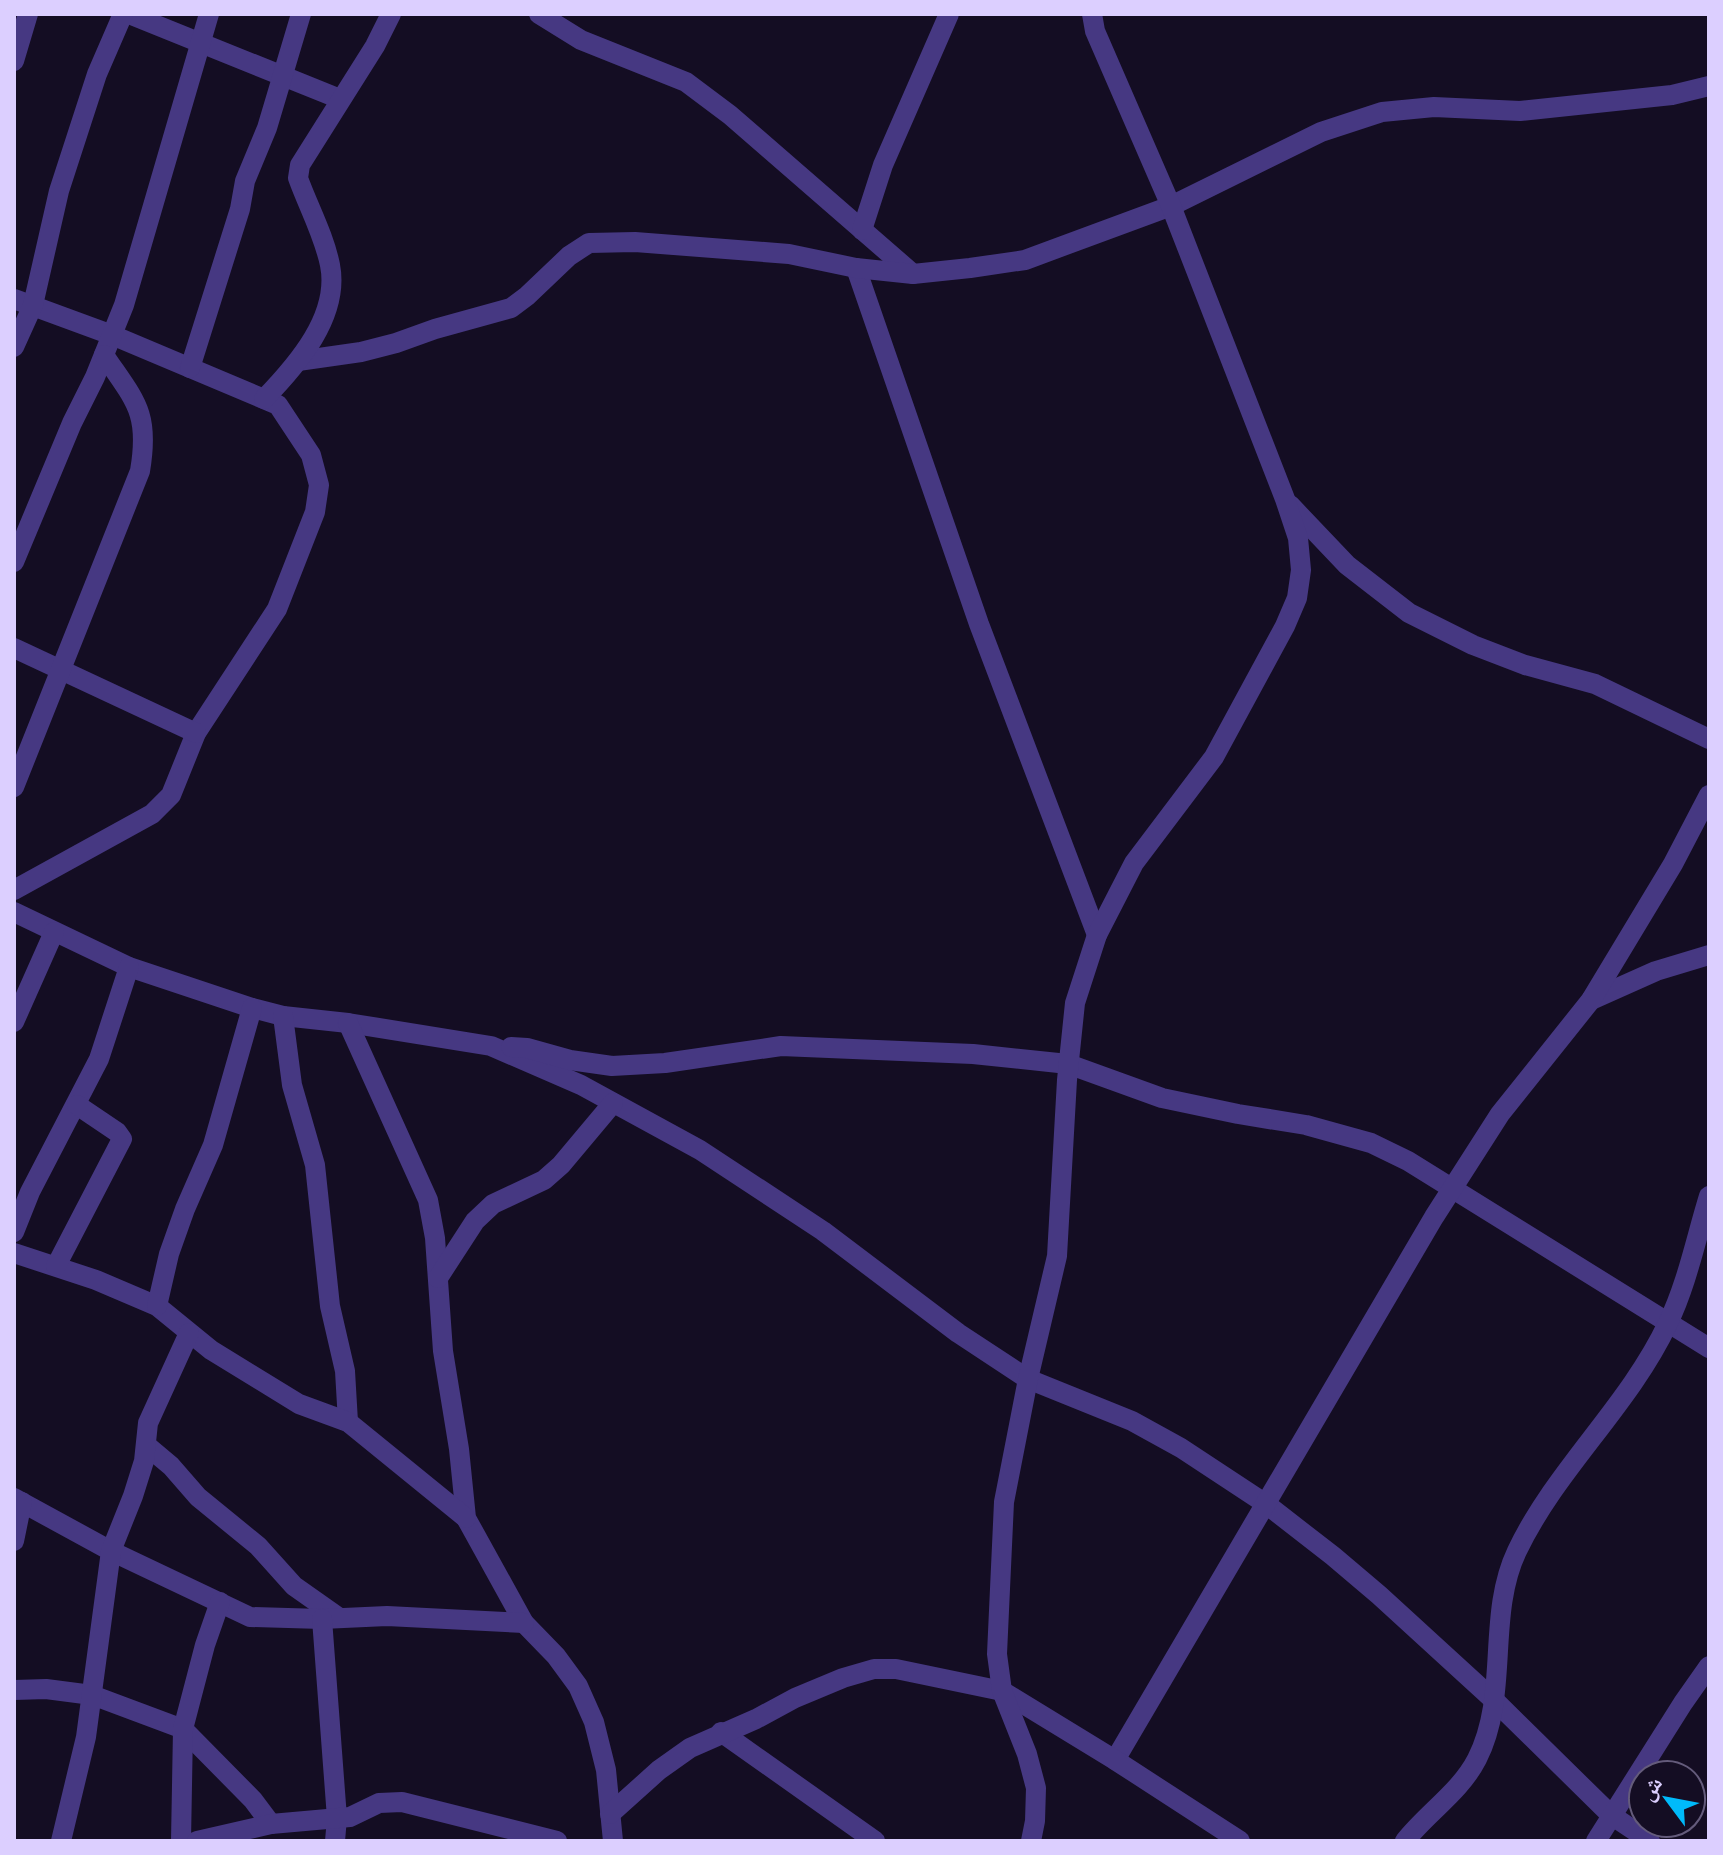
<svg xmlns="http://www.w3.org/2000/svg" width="1723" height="1855" font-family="'Source Sans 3','Noto Naskh Arabic',sans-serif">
	<rect width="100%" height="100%" fill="#140d23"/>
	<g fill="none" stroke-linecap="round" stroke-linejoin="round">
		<g stroke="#463882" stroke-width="20">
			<polyline points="129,14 340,99"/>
			<polyline points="539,14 581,40 686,82 730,115 913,274"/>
			<polyline points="14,61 28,14"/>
			<polyline points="862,230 883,165 949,14"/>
			<polyline points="856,268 979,624 1097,935"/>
			<polyline points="14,299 112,335 278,405 311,455 319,485 315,512 277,609 196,733 171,795 152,814 14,890"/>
			<polyline points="14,347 33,305 59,191 97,74 123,14"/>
			<polyline points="298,361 361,352 396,343 435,329 511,308 527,296 569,256 589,243 635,242 789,254 856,268 913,274 970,268 1025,260 1171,206 1321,132 1382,112 1434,107 1520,111 1672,95 1709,86"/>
			<polyline points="190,368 240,209 245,181 267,128 301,14"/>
			<path d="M264 399C297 365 340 316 330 265 324 235 308 206 298 178L300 165 375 46 391 14"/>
			<polyline points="1290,505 1347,565 1409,613 1473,645 1525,665 1595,684 1709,739"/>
			<polyline points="14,562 72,423 95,377 124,305 209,14"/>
			<polyline points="14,648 196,733"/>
			<path d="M14 787 140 471C150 412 135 401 104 355"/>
			<polyline points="14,912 129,967 252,1008 283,1016 348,1023 491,1046 581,1085 700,1150 823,1231 958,1333 1028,1379 1132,1421 1181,1448 1266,1504 1333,1556 1379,1595 1496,1702 1611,1815 1650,1841"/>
			<polyline points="1591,1000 1656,971 1709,955"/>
			<polyline points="283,1016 292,1085 315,1165 330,1306 345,1371 348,1422"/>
			<polyline points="14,1022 54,932"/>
			<polyline points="348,1023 428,1200 435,1238 443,1351 459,1449 466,1518 524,1623 556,1656 578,1686 594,1722 606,1770 613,1841"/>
			<polyline points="511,1047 527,1048 570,1060 612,1066 665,1063 781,1046 973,1054 1068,1064 1162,1098 1238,1114 1306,1125 1371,1143 1408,1161 1709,1348"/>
			<polyline points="14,1232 30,1192 99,1059 129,967"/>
			<polyline points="14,1253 96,1280 157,1306 211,1350 299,1404 348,1422 466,1518"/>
			<polyline points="56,1266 122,1139 117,1132 77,1105"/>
			<polyline points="438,1278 475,1221 493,1204 544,1180 561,1165 613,1103"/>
			<polyline points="157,1306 169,1254 185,1209 213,1145 252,1008"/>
			<polyline points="146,1445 171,1466 198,1497 258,1546 294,1586 338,1617"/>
			<polyline points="14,1498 111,1551 250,1617 322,1619 387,1616 524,1623"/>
			<polyline points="14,1541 22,1502"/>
			<polyline points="322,1619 337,1818 335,1841"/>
			<polyline points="14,1690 46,1689 92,1695 183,1729 253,1800 271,1824"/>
			<polyline points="721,1732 875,1841"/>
			<polyline points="1115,1760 1434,1217 1500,1114 1591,1000 1673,864 1709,795"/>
			<polyline points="610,1814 659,1770 690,1748 756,1719 795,1698 843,1678 874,1669 896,1669 1002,1691 1115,1760 1240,1841"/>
			<polyline points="61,1841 86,1737 111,1551 133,1496 144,1461 148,1423 189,1333"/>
			<polyline points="181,1841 183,1729 205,1645 220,1602"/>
			<polyline points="197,1841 271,1824 350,1817 379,1803 402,1802 557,1841"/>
			<polyline points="1031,1841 1035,1821 1036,1788 1027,1754 1002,1691 997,1654 1004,1502 1028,1379 1057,1256 1067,1080 1075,1003 1097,935 1134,863 1214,757 1285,626 1297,598 1301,570 1298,538 1285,499 1171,206 1095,31 1092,14"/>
			<path d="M1405 1841C1428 1812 1460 1792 1477 1759 1510 1694 1486 1616 1517 1551 1556 1469 1629 1406 1668 1323 1687 1284 1696 1238 1709 1196"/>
			<polyline points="1596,1841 1683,1703 1709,1666"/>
		</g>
	</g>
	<rect width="1723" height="1855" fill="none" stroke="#dccfff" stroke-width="32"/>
	<g transform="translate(1667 1799) rotate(302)"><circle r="38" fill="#140d23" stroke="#645b7b" stroke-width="2"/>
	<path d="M0-6L14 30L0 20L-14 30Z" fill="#00bafa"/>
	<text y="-12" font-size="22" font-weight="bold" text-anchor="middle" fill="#dccfff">ش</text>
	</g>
</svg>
